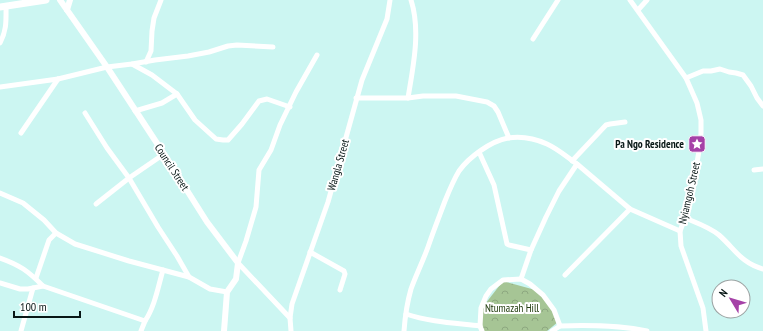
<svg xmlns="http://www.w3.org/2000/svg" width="763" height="331" font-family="'PT Sans Narrow',sans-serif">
	<defs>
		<pattern id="park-crowns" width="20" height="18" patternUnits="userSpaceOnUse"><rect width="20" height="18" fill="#a6c595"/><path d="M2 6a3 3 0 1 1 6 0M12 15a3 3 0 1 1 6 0" fill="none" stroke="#8da880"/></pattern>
	</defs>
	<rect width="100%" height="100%" fill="#ccf6f2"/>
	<polygon fill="url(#park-crowns)" points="503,281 539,291 553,310 558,322 547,331 480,331 482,308"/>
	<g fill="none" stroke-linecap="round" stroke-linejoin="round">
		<g stroke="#fff" stroke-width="5">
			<polyline points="630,0 686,78 697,103 701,120 701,133 700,145 693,186 685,218 680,231 681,246 703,308 706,331"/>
			<polyline points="638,10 647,0"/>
			<polyline points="533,39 558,0"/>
			<path d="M0 43C7 29 6 21 6 6"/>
			<polyline points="146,62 151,51 152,31 154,18 161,0"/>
			<polyline points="132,64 152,75 177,94 195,120 216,139 223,140 228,140 242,124 259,101 267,99 290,107"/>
			<polyline points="686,78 703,71 711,71 720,69 729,72 736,73 743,75 751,86 757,98 763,106"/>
			<polyline points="0,87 58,79 107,67 132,64 155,60 188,56 209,52 228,46 237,45 273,47"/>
			<polyline points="356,98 408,98 423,96 456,96 487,102 494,106 498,112 509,138"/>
			<path d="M408 98C413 67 421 31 411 0"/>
			<polyline points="135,111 162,103 177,94"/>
			<polyline points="85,113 107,148 129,178 158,227 177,256 189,277"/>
			<polyline points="21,133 58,79"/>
			<polyline points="479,152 494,185 507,244 509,245 531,250"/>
			<polyline points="572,161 606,125 610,124 625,122"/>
			<polyline points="754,170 763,169"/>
			<polyline points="0,193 23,203 44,220 56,233 75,244 129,261 189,277 210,289 227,292"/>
			<polyline points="96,204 129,178 164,154"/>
			<path d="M685 218C697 223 709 227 719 235 735 249 741 263 763 269"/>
			<polyline points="310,252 344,271 345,274 340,290"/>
			<path d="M0 258C20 265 28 271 43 286L145 321C155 306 158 287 163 270"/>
			<polyline points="565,275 630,209"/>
			<polyline points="36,278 49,240 56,233"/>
			<polyline points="521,279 531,250 546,217 559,191 577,164 630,209 680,231"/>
			<polyline points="0,283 20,289 28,289 43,286"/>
			<path d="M406 314C430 322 454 323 480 326"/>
			<polyline points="290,318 238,263 246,241 256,207 259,170 271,150 280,125 296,92 317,55"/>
			<path d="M560 326C589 325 618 325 647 331"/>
			<polyline points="21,331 33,288"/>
			<polyline points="141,331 145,321"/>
			<polyline points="291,331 290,318 292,304 328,202 362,80 387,19 390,0"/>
			<path d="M404 331C405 317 407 303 411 289 416 275 423 261 428 247 433 232 439 217 445 201 449 191 453 181 459 171 469 157 491 141 508 138 521 136 536 139 547 144 558 149 567 157 577 164"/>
			<polyline points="482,331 480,326 481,308 486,296 491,289 503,280 521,279 530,284 543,295 554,310 560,326 552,331"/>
		</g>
		<g stroke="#fff" stroke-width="6">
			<polyline points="60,0 107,67 164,154 207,222 238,263 236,279 227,292 224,331"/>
			<polyline points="67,10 70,0"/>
		</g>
		<polyline stroke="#fff" stroke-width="7" points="0,7 46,0"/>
	</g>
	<defs>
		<symbol id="sight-square" viewBox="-11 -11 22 22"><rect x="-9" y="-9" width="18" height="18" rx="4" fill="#a541a7" stroke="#fff"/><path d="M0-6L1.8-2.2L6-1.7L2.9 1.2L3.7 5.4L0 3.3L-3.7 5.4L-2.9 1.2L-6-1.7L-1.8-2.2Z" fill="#fff"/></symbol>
	</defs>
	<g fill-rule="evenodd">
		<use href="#sight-square" x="687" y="134" width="20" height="20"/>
	</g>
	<g text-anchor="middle" stroke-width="4" stroke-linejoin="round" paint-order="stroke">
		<g font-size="11" font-weight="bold" fill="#081716" stroke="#fff" text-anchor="end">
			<text x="684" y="148">Pa Ngo Residence</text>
		</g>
		<g font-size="11" fill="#081716" stroke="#fff">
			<text transform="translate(338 165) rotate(-74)" y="4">Wangla Street</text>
			<text transform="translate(172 167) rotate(57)" y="4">Council Street</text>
			<text transform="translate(689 193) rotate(-77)" y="4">Nyiamgoh Street</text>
		</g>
		<g font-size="11" fill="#223d0f" stroke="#fff">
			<text x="512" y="312">Ntumazah Hill</text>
		</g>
	</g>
	<g transform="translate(731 299) rotate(308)"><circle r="19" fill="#ffffff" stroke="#9ca2a2"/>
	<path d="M0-3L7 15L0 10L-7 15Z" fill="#a541a7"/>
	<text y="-6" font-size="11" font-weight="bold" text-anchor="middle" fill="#081716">N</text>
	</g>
	<path d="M14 311v6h66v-6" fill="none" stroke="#081716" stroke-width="2"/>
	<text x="20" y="311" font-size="12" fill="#081716" stroke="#ffffff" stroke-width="3" paint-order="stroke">100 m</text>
</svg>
